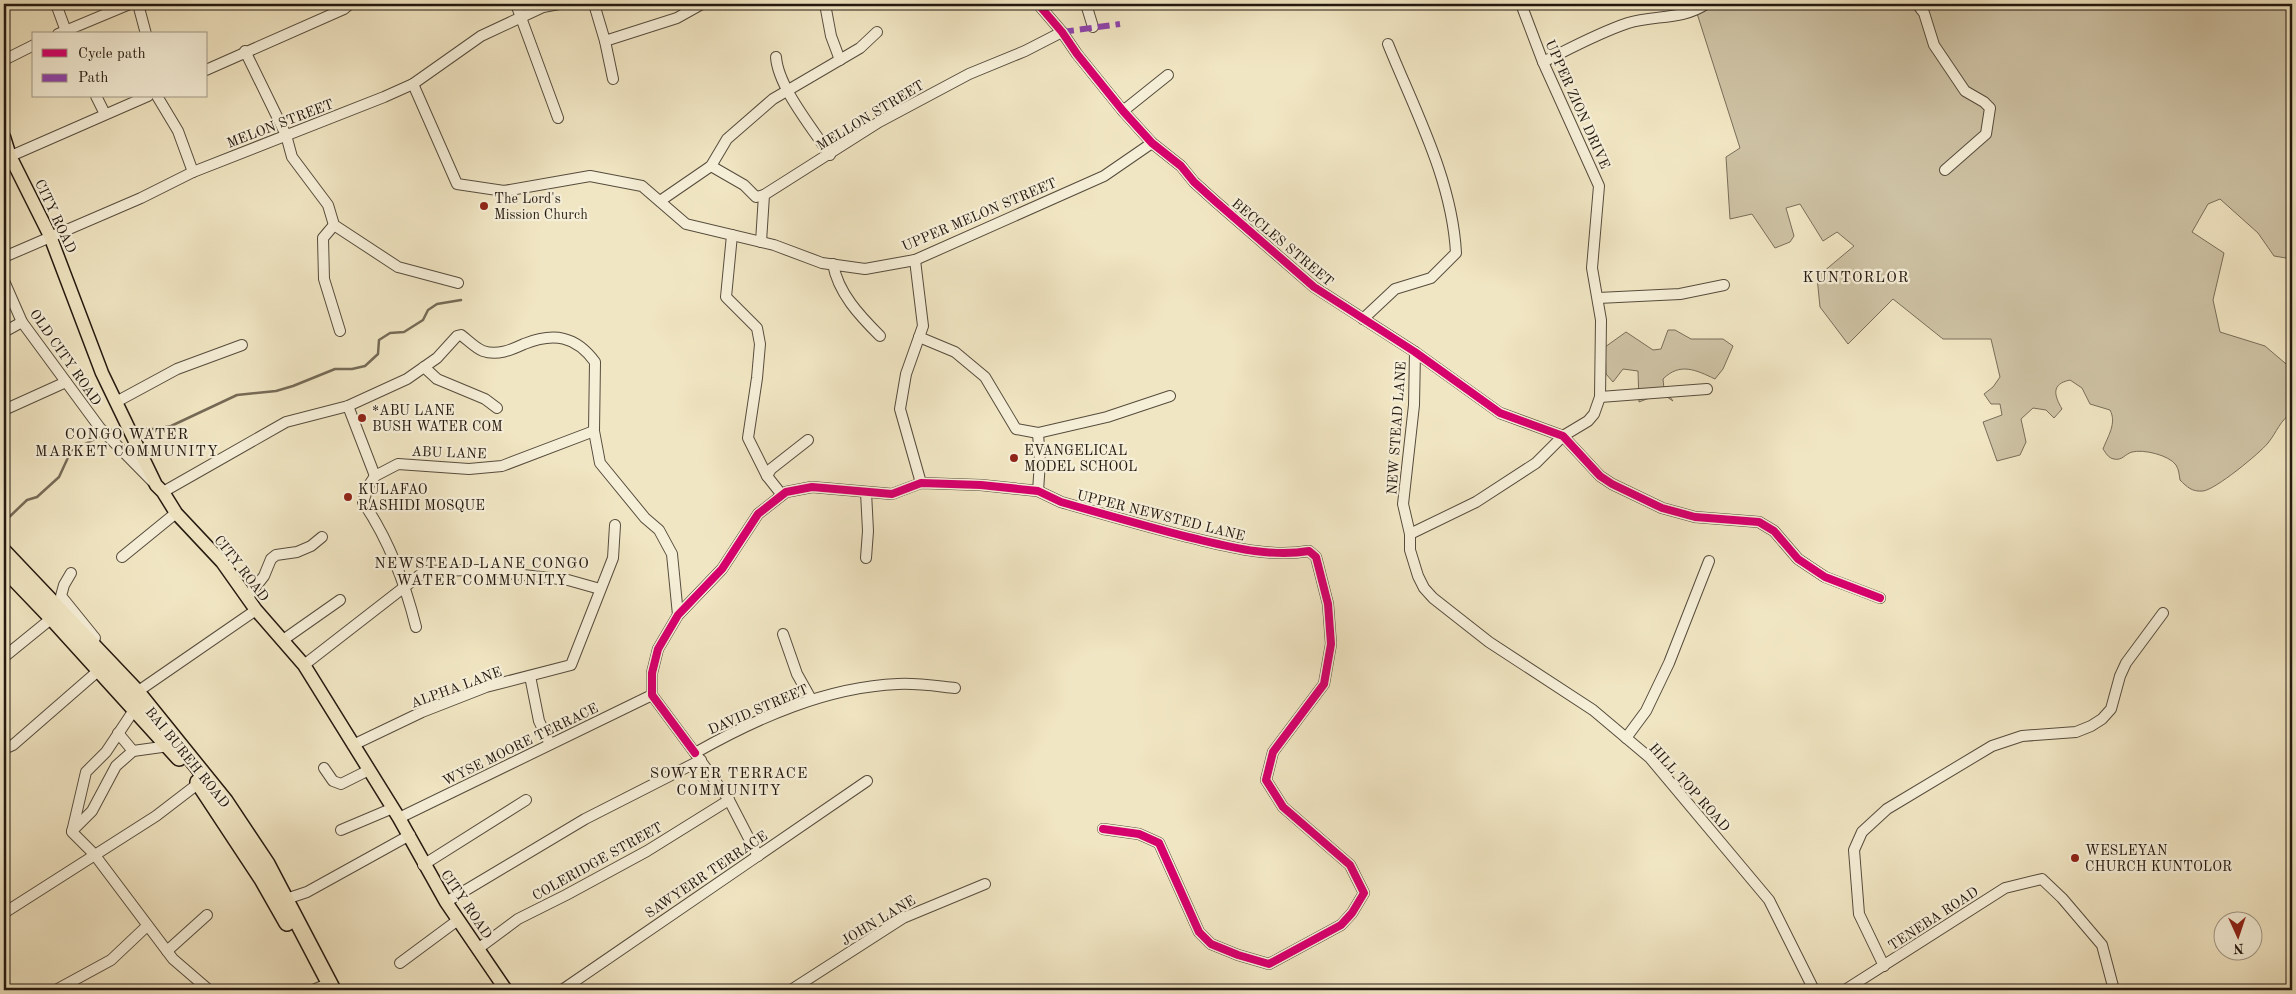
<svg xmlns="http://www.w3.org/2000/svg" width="2296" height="994" font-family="'Old Standard TT',serif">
	<rect width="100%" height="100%" fill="#f1e6c3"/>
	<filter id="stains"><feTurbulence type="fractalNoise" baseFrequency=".004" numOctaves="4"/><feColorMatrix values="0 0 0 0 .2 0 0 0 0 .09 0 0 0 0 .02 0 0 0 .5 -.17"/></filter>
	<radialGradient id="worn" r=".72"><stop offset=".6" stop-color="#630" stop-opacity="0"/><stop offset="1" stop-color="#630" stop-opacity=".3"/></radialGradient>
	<g fill="#cec3a5" stroke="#786e5a">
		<path d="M1694 4H2292V259L2274 256 2258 233 2220 199 2208 204 2192 232 2224 253 2213 300 2220 332 2265 346 2292 369V413C2280 420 2277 432 2268 443 2260 453 2215 490 2203 491 2192 492 2187 487 2180 480 2179 474 2179 470 2176 465 2169 455 2143 449 2132 452 2125 454 2122 461 2114 459 2108 458 2106 453 2103 449 2108 436 2117 423 2110 410L2090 404 2082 388 2070 380C2051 384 2054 395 2062 409L2054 418 2046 410 2033 408 2021 419 2026 442 2020 455 1997 461 1983 422 2002 415 2000 404H1991L1984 394 1993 387 2000 377 1991 339H1943L1893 299 1848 344 1820 307 1817 277 1854 246 1837 232 1823 241 1800 204 1786 208 1794 236 1790 242 1775 248 1752 214 1730 219 1726 157 1740 148Z"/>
		<path d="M1668 330H1675L1691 339H1723L1733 346 1723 369 1715 379C1696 370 1680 362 1663 379L1664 389 1673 401 1664 395 1652 397 1639 402 1638 371 1623 369 1613 382 1606 374 1605 347 1626 332 1653 350 1661 349Z"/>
	</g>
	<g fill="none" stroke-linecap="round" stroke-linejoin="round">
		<g stroke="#756a57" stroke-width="2.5">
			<polyline points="138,429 156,429 171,426 237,395 276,391 293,386 335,369 352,369 365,366 378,354 379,340 390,333 404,332 423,320 428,310 437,304 461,300"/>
			<polyline points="109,430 125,430"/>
			<polyline points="4,522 27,500 37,497 59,477 71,451 101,436"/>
		</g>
		<defs>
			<g id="minor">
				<polyline points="56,4 67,34"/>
				<polyline points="138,4 146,34"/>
				<polyline points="516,4 558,118"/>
				<polyline points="594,4 605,41 613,79"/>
				<polyline points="825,4 831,36 840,60"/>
				<polyline points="1038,4 1062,32 1077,54 1123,111 1152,143 1181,166 1194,182 1215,201 1314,287 1415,352 1500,413 1563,436 1600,476 1612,484 1662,508 1695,517 1759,522 1774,531 1798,559 1825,577 1880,598"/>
				<polyline points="1086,4 1093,27"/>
				<polyline points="1917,4 1924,13 1934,45 1965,91 1984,102 1990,108 1986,134 1945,170"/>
				<polyline points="58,34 130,4"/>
				<polyline points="605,41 677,18 702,4"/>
				<polyline points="245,51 286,135 292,157 328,205 334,225 398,267 458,283"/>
				<path d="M776 57C778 87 813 129 830 155"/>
				<polyline points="4,60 34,45"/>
				<path d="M1543 62C1571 48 1598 33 1628 23 1654 15 1683 20 1706 4"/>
				<polyline points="206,70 344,9 350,4"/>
				<polyline points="413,84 457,184 504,191 590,176 642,186 686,224 774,245 822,263 865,269 915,260 1104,176 1152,143"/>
				<polyline points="96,96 105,114"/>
				<polyline points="157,96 178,131 193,172"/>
				<polyline points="1123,111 1168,75"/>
				<polyline points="4,159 148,96"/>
				<polyline points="711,166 744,185 756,197 764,195"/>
				<polyline points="660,201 711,166 727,139 773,99 860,48 877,32"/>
				<polyline points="334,225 323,238 324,279 340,331"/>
				<polyline points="732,235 726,297 757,328 760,344 757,378 748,438 767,476"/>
				<polyline points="761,242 764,195 879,122 969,74 1025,51 1062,32"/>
				<polyline points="4,257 141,198 193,172 384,97 413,84 481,36 543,7 559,4"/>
				<polyline points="915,260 923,326 906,374 900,409 921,483"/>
				<path d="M833 264C838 293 860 316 880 336"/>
				<polyline points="4,281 22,322 100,428 152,481"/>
				<polyline points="1598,298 1680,294 1724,285"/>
				<path d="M1363 319 1395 289 1431 278 1456 253C1452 179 1415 111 1388 44"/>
				<polyline points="4,332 22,322"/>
				<polyline points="919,337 955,352 985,377 1016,429 1038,433 1107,417 1170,396"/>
				<polyline points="1415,352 1414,405 1403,504 1410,534 1410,550 1418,576 1424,588 1433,598 1489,642 1593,710 1650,758 1769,900 1814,990"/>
				<polyline points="424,367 437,379 485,399 497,408"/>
				<polyline points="1600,397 1707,389"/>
				<polyline points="116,402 177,369 242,345"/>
				<polyline points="348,406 375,476"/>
				<polyline points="4,410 66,382"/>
				<polyline points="1038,433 1040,462 1038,491"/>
				<path d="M163 492 286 422 348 406 407 379 437 358 457 336 461 335C468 340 475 348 483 351 497 356 511 350 524 344 554 332 576 336 595 362L594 431 600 463 645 518 659 530 672 554 678 615"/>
				<polyline points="782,495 767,476 771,469 808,440"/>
				<polyline points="1410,534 1476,502 1536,463 1563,436 1588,421 1594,414 1600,397 1601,320 1592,268 1599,186 1543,62 1521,4"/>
				<polyline points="122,557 176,513"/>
				<polyline points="866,558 868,531 866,492"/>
				<polyline points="71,573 64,585 61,596 95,638"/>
				<polyline points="247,598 264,576 271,559 276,555 297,552 311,546 322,537"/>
				<path d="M416 627C405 583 389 540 363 502L369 485 375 476 398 464 469 469 502 466 594 431"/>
				<polyline points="783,634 797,674 811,699"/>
				<polyline points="283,640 340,600"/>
				<polyline points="4,657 52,618"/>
				<polyline points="304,665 425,571 478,570 568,580 600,589"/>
				<polyline points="530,676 539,721 550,744"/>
				<polyline points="137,692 256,610"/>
				<polyline points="134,710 106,752 86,772 72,832 94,854 173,959 209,990"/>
				<polyline points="118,733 133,751 169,746"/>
				<polyline points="1626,738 1646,711 1669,663 1709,561"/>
				<polyline points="353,745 422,712 486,687 571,665 613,558 615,525"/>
				<polyline points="4,749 13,745 98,671"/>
				<path d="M695 753 652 695V673L658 649 678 615 722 569 758 514 786 492 812 487 892 494 921 483 981 485 1038 491 1061 502C1103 514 1145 526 1188 537 1227 546 1269 558 1309 551L1316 557 1328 604 1331 644 1324 684 1273 752 1266 780 1283 807 1350 865 1364 893 1352 913 1341 925 1269 964 1238 955 1211 944 1199 932 1159 843 1139 834 1103 829"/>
				<polyline points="324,768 333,781 341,784 369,770"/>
				<polyline points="399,818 652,695"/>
				<polyline points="341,830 393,808"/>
				<polyline points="72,831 92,811 116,766 133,751"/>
				<path d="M758 856 729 800 695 753C757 718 826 687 898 684 917 683 936 686 955 688"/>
				<polyline points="423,865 526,800"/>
				<polyline points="286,899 307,892 410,835"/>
				<polyline points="446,902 585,819 701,760"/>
				<polyline points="4,913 156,816 199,783"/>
				<polyline points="479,948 518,919 566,895 647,851 729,800"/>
				<polyline points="167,951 207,915"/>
				<polyline points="400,963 458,920"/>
				<polyline points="1884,966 1859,914 1854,850 1862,832 1887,809 1992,746 2022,736 2076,732 2091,726 2102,719 2111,709 2120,676 2126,663 2163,613"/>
				<polyline points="56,990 111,960 147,926"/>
				<polyline points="313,990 320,987"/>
				<polyline points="562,990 867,781"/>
				<polyline points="791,990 903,918 985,884"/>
				<polyline points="1845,990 2005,888 2042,879 2062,898 2102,945 2114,990"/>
			</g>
			<polyline id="major" points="4,137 10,156 50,236 102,373 156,485 163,492 176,513 222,562 256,610 304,665 399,818 446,902 506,990"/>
			<g id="highway">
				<polyline points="4,552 137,692 225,801 267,864 333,990"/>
				<polyline points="4,568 52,618 179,758"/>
				<polyline points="198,782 262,879 287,923"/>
			</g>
		</defs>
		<use href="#minor" stroke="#564c3d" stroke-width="12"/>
		<use href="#major" stroke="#231810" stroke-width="15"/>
		<use href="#highway" stroke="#231810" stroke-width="18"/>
		<use href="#minor" stroke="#f6efd8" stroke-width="10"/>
		<use href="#major" stroke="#f1e6c3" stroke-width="12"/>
		<use href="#highway" stroke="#f1e6c3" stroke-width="15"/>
		<polyline stroke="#8e44ad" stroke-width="6" stroke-dasharray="12 6" stroke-linecap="butt" points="1062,32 1120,24"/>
		<defs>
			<g id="cycleway">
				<polyline points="1038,4 1062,32 1077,54 1123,111 1152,143 1181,166 1194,182 1215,201 1314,287 1415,352 1500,413 1563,436 1600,476 1612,484 1662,508 1695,517 1759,522 1774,531 1798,559 1825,577 1880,598"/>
				<path d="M695 753 652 695V673L658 649 678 615 722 569 758 514 786 492 812 487 892 494 921 483 981 485 1038 491 1061 502C1103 514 1145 526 1188 537 1227 546 1269 558 1309 551L1316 557 1328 604 1331 644 1324 684 1273 752 1266 780 1283 807 1350 865 1364 893 1352 913 1341 925 1269 964 1238 955 1211 944 1199 932 1159 843 1139 834 1103 829"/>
			</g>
		</defs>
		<use href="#cycleway" stroke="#f6efd8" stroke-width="11"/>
		<use href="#cycleway" stroke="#d6006c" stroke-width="8"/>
	</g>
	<g fill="#8f2418" stroke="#f6efd8" stroke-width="2">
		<circle cx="484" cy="206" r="5"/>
		<circle cx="362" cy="418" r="5"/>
		<circle cx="1014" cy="458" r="5"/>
		<circle cx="348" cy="497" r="5"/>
		<circle cx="2075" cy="858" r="5"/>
	</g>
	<g text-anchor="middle" stroke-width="4.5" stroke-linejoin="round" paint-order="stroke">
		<g font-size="14" fill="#231810" stroke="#f6efd8">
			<text transform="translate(1578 104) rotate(66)" y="5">UPPER ZION DRIVE</text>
			<text transform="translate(870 115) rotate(-31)" y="5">MELLON STREET</text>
			<text transform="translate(280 123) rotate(-21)" y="5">MELON STREET</text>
			<text transform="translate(979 214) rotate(-23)" y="5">UPPER MELON STREET</text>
			<text transform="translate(56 216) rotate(65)" y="5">CITY ROAD</text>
			<text transform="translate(1283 242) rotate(40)" y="5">BECCLES STREET</text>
			<text transform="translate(66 357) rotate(55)" y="5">OLD CITY ROAD</text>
			<text transform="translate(1396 428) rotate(-86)" y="5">NEW STEAD LANE</text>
			<text transform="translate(449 452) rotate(2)" y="5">ABU LANE</text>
			<text transform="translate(1161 515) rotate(14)" y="5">UPPER NEWSTED LANE</text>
			<text transform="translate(242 568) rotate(52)" y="5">CITY ROAD</text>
			<text transform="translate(456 687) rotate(-20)" y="5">ALPHA LANE</text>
			<text transform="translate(758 709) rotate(-23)" y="5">DAVID STREET</text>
			<text transform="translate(520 744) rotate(-26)" y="5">WYSE MOORE TERRACE</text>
			<text transform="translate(188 757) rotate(51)" y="5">BAI BUREH ROAD</text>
			<text transform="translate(1690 787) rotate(48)" y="5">HILL TOP ROAD</text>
			<text transform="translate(597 861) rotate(-29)" y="5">COLERIDGE STREET</text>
			<text transform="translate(706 874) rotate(-34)" y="5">SAWYERR TERRACE</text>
			<text transform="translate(467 904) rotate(56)" y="5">CITY ROAD</text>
			<text transform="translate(1933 918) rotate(-33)" y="5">TENEBA ROAD</text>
			<text transform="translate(878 920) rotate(-31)" y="5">JOHN LANE</text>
		</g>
		<g font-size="14" fill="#231810" stroke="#f6efd8" text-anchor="start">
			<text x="494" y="203">The Lord's<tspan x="494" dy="16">Mission Church</tspan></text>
			<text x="372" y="415">*ABU LANE<tspan x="372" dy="16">BUSH WATER COM</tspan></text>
			<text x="1024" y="455">EVANGELICAL<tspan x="1024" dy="16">MODEL SCHOOL</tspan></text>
			<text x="358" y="494">KULAFAO<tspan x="358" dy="16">RASHIDI MOSQUE</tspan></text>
			<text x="2085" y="855">WESLEYAN<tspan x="2085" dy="16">CHURCH KUNTOLOR</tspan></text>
		</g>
		<g font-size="15" letter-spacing="1" fill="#231810" stroke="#f6efd8">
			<text x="1856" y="282">KUNTORLOR</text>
			<text x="127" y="439">CONGO WATER<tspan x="127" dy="17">MARKET COMMUNITY</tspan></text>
			<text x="482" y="568">NEWSTEAD LANE CONGO<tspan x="482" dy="17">WATER COMMUNITY</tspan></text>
			<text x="729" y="778">SOWYER TERRACE<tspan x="729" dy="17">COMMUNITY</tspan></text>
		</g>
	</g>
	<rect width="2296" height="994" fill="none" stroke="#f1e6c3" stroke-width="20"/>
	<rect x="5" y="5" width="2286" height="984" fill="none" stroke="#231810" stroke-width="2.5"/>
	<rect x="10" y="10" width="2276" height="974" fill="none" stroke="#231810"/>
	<rect x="32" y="32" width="175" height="65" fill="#f6efd8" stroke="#a29988"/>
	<rect x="42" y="49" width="25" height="8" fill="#d6006c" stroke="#a29988"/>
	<text x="78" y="58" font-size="15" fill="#231810">Cycle path</text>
	<rect x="42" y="74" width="25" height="8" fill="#8e44ad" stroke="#a29988"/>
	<text x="78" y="82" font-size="15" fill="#231810">Path</text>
	<g transform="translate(2238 936) rotate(177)"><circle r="24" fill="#f6efd8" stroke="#a29988"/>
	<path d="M0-4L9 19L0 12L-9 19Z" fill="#8f2418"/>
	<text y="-8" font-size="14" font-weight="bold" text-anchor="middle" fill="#231810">N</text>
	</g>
	<rect width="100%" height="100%" filter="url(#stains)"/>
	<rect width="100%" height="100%" fill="url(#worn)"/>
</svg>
